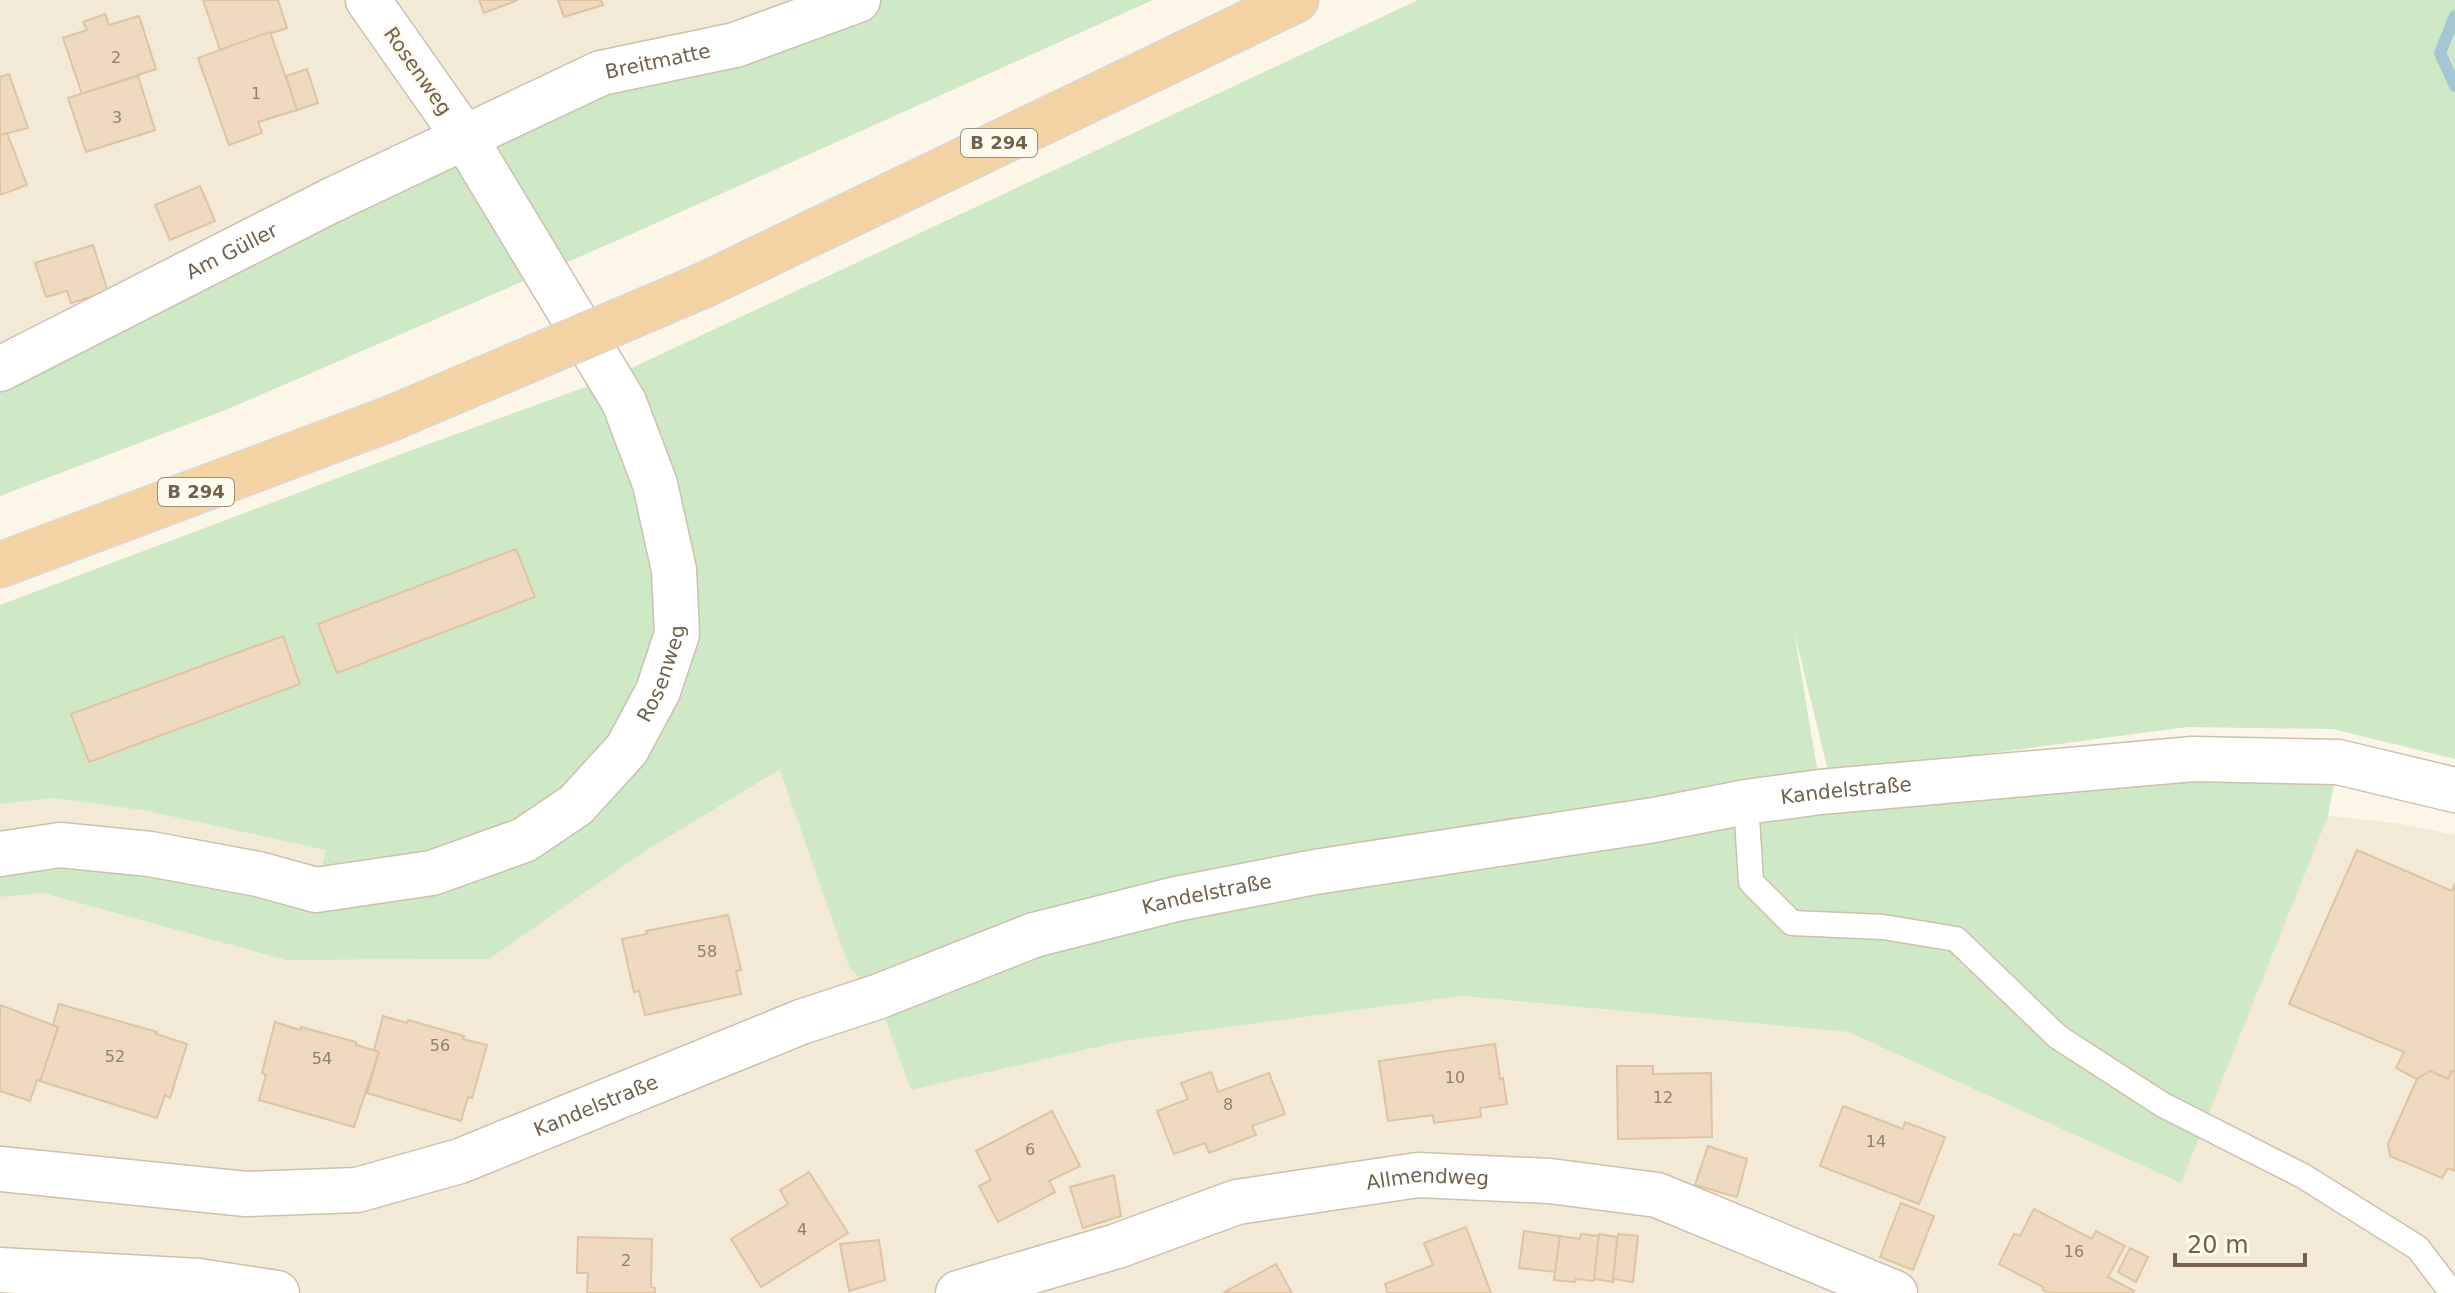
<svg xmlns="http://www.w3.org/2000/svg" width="2455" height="1293" font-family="'DejaVu Sans',sans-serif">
	<rect width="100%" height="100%" fill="#fbf6e7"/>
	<g fill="#f2e9d6">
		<polygon points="0,0 851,0 0,369"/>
		<polygon points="781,770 849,967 877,997 911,1090 1123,1041 1462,996 1848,1032 2181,1183 2328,816 2396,823 2455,835 2455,1293 0,1293 0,897 43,893 286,960 489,959 645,851"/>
		<polygon points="52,798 142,810 326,850 316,890 0,869 0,804"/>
	</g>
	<g fill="#cfe8c6">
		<polygon points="858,0 1153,0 616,241 228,409 0,496 0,369 465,138"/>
		<polygon points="1418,0 2455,0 2455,759 2333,729 2187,727 1829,775 1794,631 1821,792 2338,762 2328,816 2181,1183 1848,1032 1462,996 1123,1041 911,1090 877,997 849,967 780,770 645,851 489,959 286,960 43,893 0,897 0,869 92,866 316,890 326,850 142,810 52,798 0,804 0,605 404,453 610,378"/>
	</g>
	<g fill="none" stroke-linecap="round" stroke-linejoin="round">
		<polyline stroke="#a4c5d4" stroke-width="12" points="2455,16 2440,53 2455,86"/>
	</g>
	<g fill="#efdac1" stroke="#e0c3a2" stroke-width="2">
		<polygon points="203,0 278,0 287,28 220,50"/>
		<polygon points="479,0 518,0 484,13"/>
		<polygon points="558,0 601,0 603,5 564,17"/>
		<polygon points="105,14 109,25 139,16 156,69 82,94 63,38 87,30 83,22"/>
		<polygon points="270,32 297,110 258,122 262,133 229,145 198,58"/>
		<polygon points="307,69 318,103 297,110 286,76"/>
		<polygon points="9,74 28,128 0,135 0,77"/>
		<polygon points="138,76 155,130 86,152 68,98"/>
		<polygon points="7,133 27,185 0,195 0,135"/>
		<polygon points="200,186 215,221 170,240 155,205"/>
		<polygon points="93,245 108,292 71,303 67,291 46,297 35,263"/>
		<polygon points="516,549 535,597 337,673 318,624"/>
		<polygon points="283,636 300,684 89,762 71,714"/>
		<polygon points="2357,850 2452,891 2455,883 2455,1072 2452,1071 2448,1079 2430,1071 2417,1079 2396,1068 2404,1052 2289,1004"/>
		<polygon points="728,915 741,970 736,971 741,994 645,1015 639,991 634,992 622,939 647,934 646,931"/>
		<polygon points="59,1004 157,1032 156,1034 187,1044 170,1098 165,1095 157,1118 40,1081 58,1027 53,1025"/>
		<polygon points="0,1005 58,1027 40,1081 37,1080 30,1101 0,1091"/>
		<polygon points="383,1016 407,1023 408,1020 464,1036 463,1039 487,1045 472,1098 468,1097 461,1121 367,1093 379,1052 374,1050"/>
		<polygon points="275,1022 300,1030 301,1027 356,1042 356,1045 379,1052 354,1127 259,1100 266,1075 262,1073"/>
		<polygon points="1495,1044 1500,1079 1503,1078 1507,1104 1480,1108 1481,1117 1434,1123 1433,1115 1388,1121 1379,1061"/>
		<polygon points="1617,1066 1653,1066 1653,1074 1711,1073 1712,1137 1618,1139"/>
		<polygon points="2430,1071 2448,1079 2452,1071 2455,1072 2455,1171 2448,1168 2442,1178 2390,1156 2388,1144 2417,1079"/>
		<polygon points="1211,1072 1218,1092 1269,1073 1285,1114 1252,1126 1256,1135 1209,1153 1205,1143 1174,1154 1157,1111 1188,1099 1181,1083"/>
		<polygon points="1843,1106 1903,1129 1905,1122 1945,1137 1919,1204 1820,1166"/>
		<polygon points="1052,1111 1080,1166 1049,1181 1055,1192 998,1222 979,1186 991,1180 976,1151"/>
		<polygon points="1708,1146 1747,1159 1737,1197 1695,1185"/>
		<polygon points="809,1172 848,1233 761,1287 731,1239 788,1204 780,1190"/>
		<polygon points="1114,1175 1121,1216 1083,1228 1070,1187"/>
		<polygon points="1901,1203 1934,1216 1913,1270 1880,1257"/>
		<polygon points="2034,1209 2092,1239 2096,1231 2125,1246 2108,1277 2134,1291 2133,1293 2050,1293 2043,1290 2043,1287 1999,1264 2014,1234 2020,1236"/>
		<polygon points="1466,1227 1491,1293 1388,1293 1385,1284 1433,1265 1424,1243"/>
		<polygon points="1524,1231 1560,1236 1556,1272 1519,1268"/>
		<polygon points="1581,1234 1599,1236 1594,1281 1576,1279 1575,1282 1554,1280 1560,1236 1580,1239"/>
		<polygon points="1599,1234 1617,1237 1613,1282 1594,1279"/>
		<polygon points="1618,1234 1638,1236 1633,1282 1613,1279"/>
		<polygon points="578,1237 652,1239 651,1287 655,1288 655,1293 587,1293 588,1273 577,1273"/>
		<polygon points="879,1240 885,1280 849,1291 840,1244"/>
		<polygon points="2130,1248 2148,1257 2136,1282 2118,1272"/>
		<polygon points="1276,1264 1292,1293 1223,1293"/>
	</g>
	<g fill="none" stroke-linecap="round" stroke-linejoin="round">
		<defs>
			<polyline id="service" points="1746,802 1751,882 1792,923 1883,927 1956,939 2058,1037 2163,1105 2303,1176 2418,1248 2452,1293"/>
			<g id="minor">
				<path id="s1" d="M0 369 330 201 601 73 735 45 858 0"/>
				<path id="s2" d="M0 854 60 845 150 854 258 874 316 890 432 873 524 840 576 805 627 749 658 691 677 634 674 570 655 484 624 402 465 138 368 0"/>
				<path id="s3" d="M0 1169 246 1194 357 1190 460 1161 801 1022 877 997 1034 935 1176 899 1315 872 1654 820 1746 802 1820 792 2193 759 2338 762 2455 790"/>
				<polyline points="0,1270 198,1281 277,1293"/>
				<path id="s4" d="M958 1293 1117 1246 1237 1202 1418 1175 1550 1181 1657 1195 1895 1293"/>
			</g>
			<g id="trunk">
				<polyline points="702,286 1296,0"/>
				<polyline points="0,565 392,418"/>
			</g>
		</defs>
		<use href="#service" stroke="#ccc0ae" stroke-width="27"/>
		<use href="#minor" stroke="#ccc0ae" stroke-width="47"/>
		<use href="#trunk" stroke="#dbd6d1" stroke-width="47"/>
		<use href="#service" stroke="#fff" stroke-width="24"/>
		<use href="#minor" stroke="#fff" stroke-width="44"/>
		<use href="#trunk" stroke="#f3d3a3" stroke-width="44"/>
		<defs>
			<polyline id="trunk-bridge" points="392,418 702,286"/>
		</defs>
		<use href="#trunk-bridge" stroke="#dbd6d1" stroke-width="47" stroke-linecap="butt"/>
		<use href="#trunk-bridge" stroke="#f3d3a3" stroke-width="44"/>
	</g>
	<g text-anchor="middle" stroke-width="6" stroke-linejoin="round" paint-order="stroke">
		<g font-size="16" fill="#927f6a">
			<text x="116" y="63">2</text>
			<text x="256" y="99">1</text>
			<text x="117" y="123">3</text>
			<text x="707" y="957">58</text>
			<text x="440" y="1051">56</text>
			<text x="115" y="1062">52</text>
			<text x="322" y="1064">54</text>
			<text x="1455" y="1083">10</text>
			<text x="1663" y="1103">12</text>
			<text x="1228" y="1110">8</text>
			<text x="1876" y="1147">14</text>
			<text x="1030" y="1155">6</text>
			<text x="802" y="1235">4</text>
			<text x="2074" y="1257">16</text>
			<text x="626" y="1266">2</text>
		</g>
		<g fill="#fefaed" stroke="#9d8f7d" stroke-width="2">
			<rect x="961" y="129" width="76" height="28" rx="6"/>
			<rect x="158" y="478" width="76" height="28" rx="6"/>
		</g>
		<g font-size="18" font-weight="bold" fill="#73614d">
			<text x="999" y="149">B 294</text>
			<text x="196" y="498">B 294</text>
		</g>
		<g font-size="20" fill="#73614d" stroke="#fefaed">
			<text dy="7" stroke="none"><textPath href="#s1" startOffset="728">Breitmatte</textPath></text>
			<text transform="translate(418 71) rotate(55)" y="7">Rosenweg</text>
			<text dy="7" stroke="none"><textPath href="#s1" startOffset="260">Am Güller</textPath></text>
			<text dy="7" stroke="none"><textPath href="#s2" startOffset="758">Rosenweg</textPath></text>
			<text dy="7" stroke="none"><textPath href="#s3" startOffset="1908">Kandelstraße</textPath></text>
			<text dy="7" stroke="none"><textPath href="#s3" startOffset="1260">Kandelstraße</textPath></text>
			<text dy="7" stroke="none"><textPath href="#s3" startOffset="612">Kandelstraße</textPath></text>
			<text dy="7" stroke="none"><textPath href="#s4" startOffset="486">Allmendweg</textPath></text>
		</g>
	</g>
	<path d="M2175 1253v12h130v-12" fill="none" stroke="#73614d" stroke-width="4"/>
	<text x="2187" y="1253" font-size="24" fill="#73614d" stroke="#fefaed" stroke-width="6" paint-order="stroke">20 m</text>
</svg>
